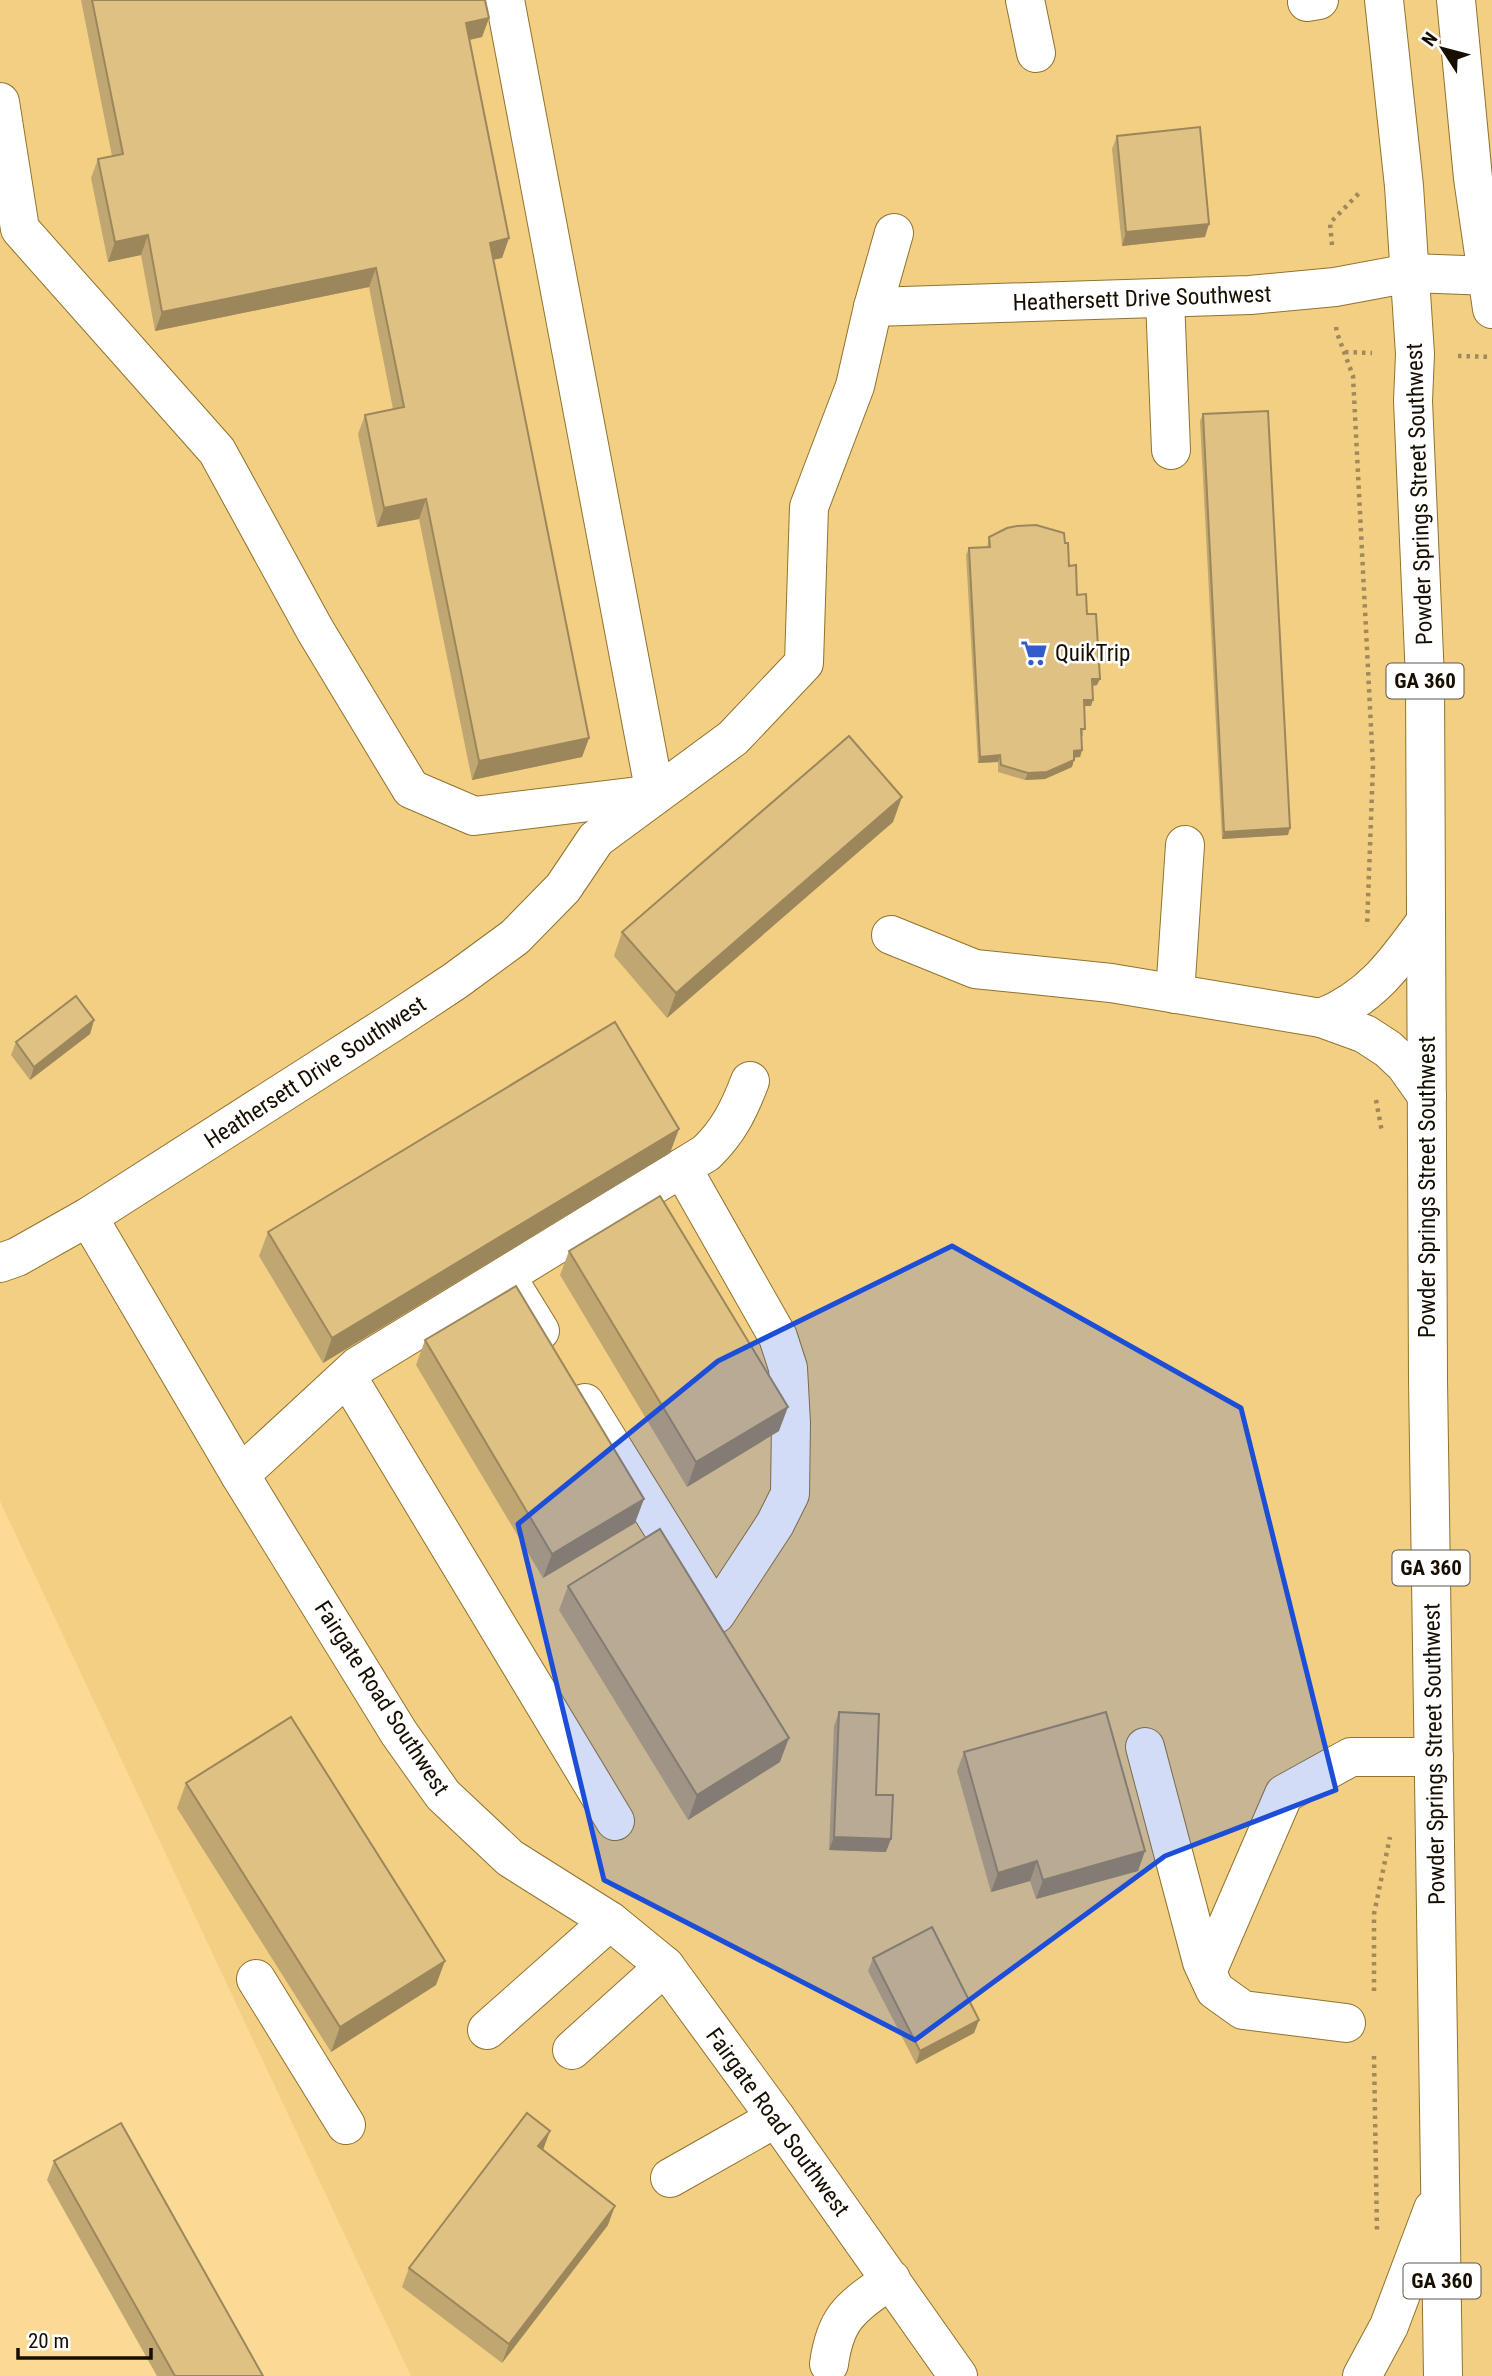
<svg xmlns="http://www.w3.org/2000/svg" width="1492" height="2376" font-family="'Roboto Condensed',sans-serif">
	<rect width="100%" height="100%" fill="#fada95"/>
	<polygon fill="#f2cf82" points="0,0 1492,0 1492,2376 411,2376 0,1501"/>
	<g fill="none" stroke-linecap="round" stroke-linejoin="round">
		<defs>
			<g id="minor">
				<polyline points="1025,0 1036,53"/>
				<polyline points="1307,2 1319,0"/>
				<polyline points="0,102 20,229 217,451 315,630 411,789 474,816 655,794 505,0"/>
				<polyline points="1165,299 1171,450"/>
				<polyline points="873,307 1250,295 1335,287 1410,273 1492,276"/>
				<polyline points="891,935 975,969 1111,983 1321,1018 1365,1034 1388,1049 1405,1065 1427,1096"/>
				<polyline points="1175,994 1185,845"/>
				<path d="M1321 1018C1371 998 1395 964 1426 921"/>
				<polyline points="88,1217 240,1475 399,1733 443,1795 510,1858 610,1921 665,1966 776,2118 958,2376"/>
				<polyline points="0,1263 17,1257 88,1217 393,1022 455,981 515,937 563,888 596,839 733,738 804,663 809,507 855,386 873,307 894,233"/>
				<polyline points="506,1276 540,1331"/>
				<polyline points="348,1378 615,1821"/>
				<polyline points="585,1403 716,1614 775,1524 790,1494 791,1423 788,1368 778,1337 682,1168"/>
				<path d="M240 1475 358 1366 706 1153C728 1132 739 1110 750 1081"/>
				<polyline points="1145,1747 1202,1962 1215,1990 1243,2010 1346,2023"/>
				<polyline points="1207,1972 1284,1794 1351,1757 1434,1757"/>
				<polyline points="256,1979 346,2125"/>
				<polyline points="487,2030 610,1921"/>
				<polyline points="572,2050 665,1966"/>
				<polyline points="670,2178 776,2118"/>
				<path d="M829 2364C836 2314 853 2307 891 2279"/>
			</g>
			<g id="major">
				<polyline points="1384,0 1404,186 1415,354 1413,401 1425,679 1428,1380 1443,2376"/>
				<polyline points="1456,0 1473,178 1492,309"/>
				<polyline points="1362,2376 1389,2326 1433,2209"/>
			</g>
		</defs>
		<use href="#minor" stroke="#90732e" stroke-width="40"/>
		<use href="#major" stroke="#90732e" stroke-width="40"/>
		<g stroke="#a0895a" stroke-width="4.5" stroke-dasharray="3.5 5" stroke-linecap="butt">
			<polyline points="1332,245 1330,223 1362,190"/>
			<polyline points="1336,327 1337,333 1353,376 1373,766 1367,927"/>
			<polyline points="1345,352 1372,353"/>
			<polyline points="1458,356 1492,357"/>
			<polyline points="1376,1100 1382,1132"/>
			<polyline points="1374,1991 1374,1914 1390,1837"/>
			<polyline points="1374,2056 1377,2232"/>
		</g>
		<use href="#minor" stroke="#fff" stroke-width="38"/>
		<use href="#major" stroke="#fff" stroke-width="38"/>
	</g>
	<g fill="#c0a671">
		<polygon points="81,0 485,0 489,18 482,37 470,40 509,238 502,258 493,259 589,738 582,757 472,780 419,519 377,527 358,434 365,415 393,409 369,287 155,331 141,255 108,262 91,178 98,159 112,156"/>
		<polygon points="1117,136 1205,237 1122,246 1112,149"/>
		<polygon points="1203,414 1288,835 1222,839 1200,421"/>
		<polygon points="989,537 1065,543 1069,566 1077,595 1087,614 1097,685 1092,686 1091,706 1084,706 1083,736 1082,736 1082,750 1080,757 1074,757 1072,767 1045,779 1025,780 998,772 998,762 978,763 966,555 969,548 987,547"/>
		<polygon points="893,822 667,1018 614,956 622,932"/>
		<polygon points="94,1020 90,1034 30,1080 11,1055 16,1042"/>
		<polygon points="670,1153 323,1363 259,1256 268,1232"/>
		<polygon points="569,1251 779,1431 687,1487 560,1275"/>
		<polygon points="425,1340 635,1523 543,1578 416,1365"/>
		<polygon points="568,1586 780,1762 688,1820 559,1610"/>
		<polygon points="839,1712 876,1795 886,1852 829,1850 834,1726"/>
		<polygon points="964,1752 1138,1871 1036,1899 1030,1881 991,1892 957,1771"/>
		<polygon points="186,1783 436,1985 331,2052 177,1808"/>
		<polygon points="873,1958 979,2020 974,2033 916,2064 868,1971"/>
		<polygon points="543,2150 608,2225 502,2363 402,2287 409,2268"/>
		<polygon points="54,2161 263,2376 157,2376 47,2180"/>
	</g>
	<g fill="#9c875c">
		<polygon points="489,18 482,37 459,42 466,23"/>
		<polygon points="1209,224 1205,237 1122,246 1126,232"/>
		<polygon points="148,235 141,255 108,262 115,242"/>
		<polygon points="509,238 502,258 483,262 490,243"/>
		<polygon points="376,268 369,287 155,331 162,312"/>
		<polygon points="426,499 419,519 377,527 384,508"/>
		<polygon points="1092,679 1100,679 1097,685 1090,686"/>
		<polygon points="1084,700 1093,700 1091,706 1081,706"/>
		<polygon points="589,738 582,757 472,780 479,761"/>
		<polygon points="1082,750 1080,757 1071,758 1074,751"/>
		<polygon points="1000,755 998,762 978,763 980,757"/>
		<polygon points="1074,760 1072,767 1045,779 1025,780 1028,773"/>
		<polygon points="902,797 893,822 667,1018 676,993"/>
		<polygon points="1290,828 1288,835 1222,839 1224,832"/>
		<polygon points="94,1020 90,1034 30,1080 34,1067"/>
		<polygon points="679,1129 670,1153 323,1363 332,1338"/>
		<polygon points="788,1407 779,1431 687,1487 696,1462"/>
		<polygon points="644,1499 635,1523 543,1578 552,1554"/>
		<polygon points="789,1738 780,1762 688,1820 697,1795"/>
		<polygon points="834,1837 891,1839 886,1852 829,1850"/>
		<polygon points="1145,1851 1138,1871 1036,1899 1043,1880"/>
		<polygon points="1037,1861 1030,1881 991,1892 998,1873"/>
		<polygon points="445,1961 436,1985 331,2052 340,2027"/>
		<polygon points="979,2020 974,2033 916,2064 920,2051"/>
		<polygon points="550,2131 543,2150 538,2146"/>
		<polygon points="615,2206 608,2225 502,2363 509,2344"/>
	</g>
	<g fill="#dfc183" stroke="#9c875c" stroke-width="2">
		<polygon points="92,0 485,0 489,18 466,23 509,238 490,243 589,738 479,761 426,499 384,508 365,415 404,407 376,268 162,312 148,235 115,242 98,159 123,154"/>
		<polygon points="1200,127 1209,224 1126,232 1117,136"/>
		<polygon points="1268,411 1290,828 1224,832 1203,414"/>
		<polygon points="1036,525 1064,533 1065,543 1068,543 1069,566 1076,565 1077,595 1086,594 1087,614 1096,614 1100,679 1092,679 1093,700 1084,700 1085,729 1081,729 1082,750 1074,751 1074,760 1047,772 1028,773 1001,765 1000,755 980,757 969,548 990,547 989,537 1007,528 1017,526"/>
		<polygon points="849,736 902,797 676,993 622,932"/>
		<polygon points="76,996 94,1020 34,1067 16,1042"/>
		<polygon points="615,1022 679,1129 332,1338 268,1232"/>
		<polygon points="660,1196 788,1407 696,1462 569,1251"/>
		<polygon points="516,1286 644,1499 552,1554 425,1340"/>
		<polygon points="660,1529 789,1738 697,1795 568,1586"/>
		<polygon points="839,1712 879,1714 876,1795 893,1795 891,1839 834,1837"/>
		<polygon points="1106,1712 1145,1851 1043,1880 1037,1861 998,1873 964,1752"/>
		<polygon points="291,1717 445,1961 340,2027 186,1783"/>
		<polygon points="932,1927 979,2020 920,2051 873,1958"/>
		<polygon points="527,2113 550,2131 538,2146 615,2206 509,2344 409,2268"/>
		<polygon points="121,2123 263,2376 175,2376 54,2161"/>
	</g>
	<path fill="#1d4ed8" fill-opacity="0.2" stroke="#1d4ed8" stroke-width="5" stroke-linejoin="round" d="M952 1246 1241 1408 1336 1790 1165 1856 915 2040 604 1880 518 1524 718 1361Z"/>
	<defs>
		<symbol id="supermarket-bare" viewBox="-9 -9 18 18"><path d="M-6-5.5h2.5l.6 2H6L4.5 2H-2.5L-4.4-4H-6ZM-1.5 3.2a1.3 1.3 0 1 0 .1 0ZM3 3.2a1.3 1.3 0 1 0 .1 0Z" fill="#335bcb" stroke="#fff" stroke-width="2.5" paint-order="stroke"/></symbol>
	</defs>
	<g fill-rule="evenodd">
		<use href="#supermarket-bare" x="1015" y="634" width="38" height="38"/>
	</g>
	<g text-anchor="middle" stroke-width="5" stroke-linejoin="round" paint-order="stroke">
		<g fill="#fff" stroke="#5d564c" stroke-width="2">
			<rect x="1386.5" y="663.5" width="77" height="35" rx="5"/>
			<rect x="1392.5" y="1550.5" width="77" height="35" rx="5"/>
			<rect x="1403.5" y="2263.5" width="77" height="35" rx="5"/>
		</g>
		<g font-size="21" font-weight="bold" fill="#170e00">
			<text x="1425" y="688">GA 360</text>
			<text x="1431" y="1575">GA 360</text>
			<text x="1442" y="2288">GA 360</text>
		</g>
		<g font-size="23" fill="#170e00" stroke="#fff">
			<text transform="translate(1142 298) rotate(-2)" y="8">Heathersett Drive Southwest</text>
			<text transform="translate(1419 494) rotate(-92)" y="8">Powder Springs Street Southwest</text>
			<text transform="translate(315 1072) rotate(-33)" y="8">Heathersett Drive Southwest</text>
			<text transform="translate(1427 1187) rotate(-90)" y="8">Powder Springs Street Southwest</text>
			<text transform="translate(382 1698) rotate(57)" y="8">Fairgate Road Southwest</text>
			<text transform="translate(1434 1754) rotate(-91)" y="8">Powder Springs Street Southwest</text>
			<text transform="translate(778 2122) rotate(54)" y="8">Fairgate Road Southwest</text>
		</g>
		<g font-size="23" fill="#170e00" stroke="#fff" text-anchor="start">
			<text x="1055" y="661">QuikTrip</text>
		</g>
	</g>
	<g transform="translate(1443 49) rotate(306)" stroke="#ffffff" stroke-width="5" paint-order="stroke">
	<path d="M0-5L12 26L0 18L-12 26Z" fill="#170e00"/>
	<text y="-10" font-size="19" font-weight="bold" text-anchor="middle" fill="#170e00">N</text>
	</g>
	<path d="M18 2348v10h133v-10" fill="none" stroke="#170e00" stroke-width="3.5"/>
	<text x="28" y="2348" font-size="21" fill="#170e00" stroke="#ffffff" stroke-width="5" paint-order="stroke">20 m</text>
</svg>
